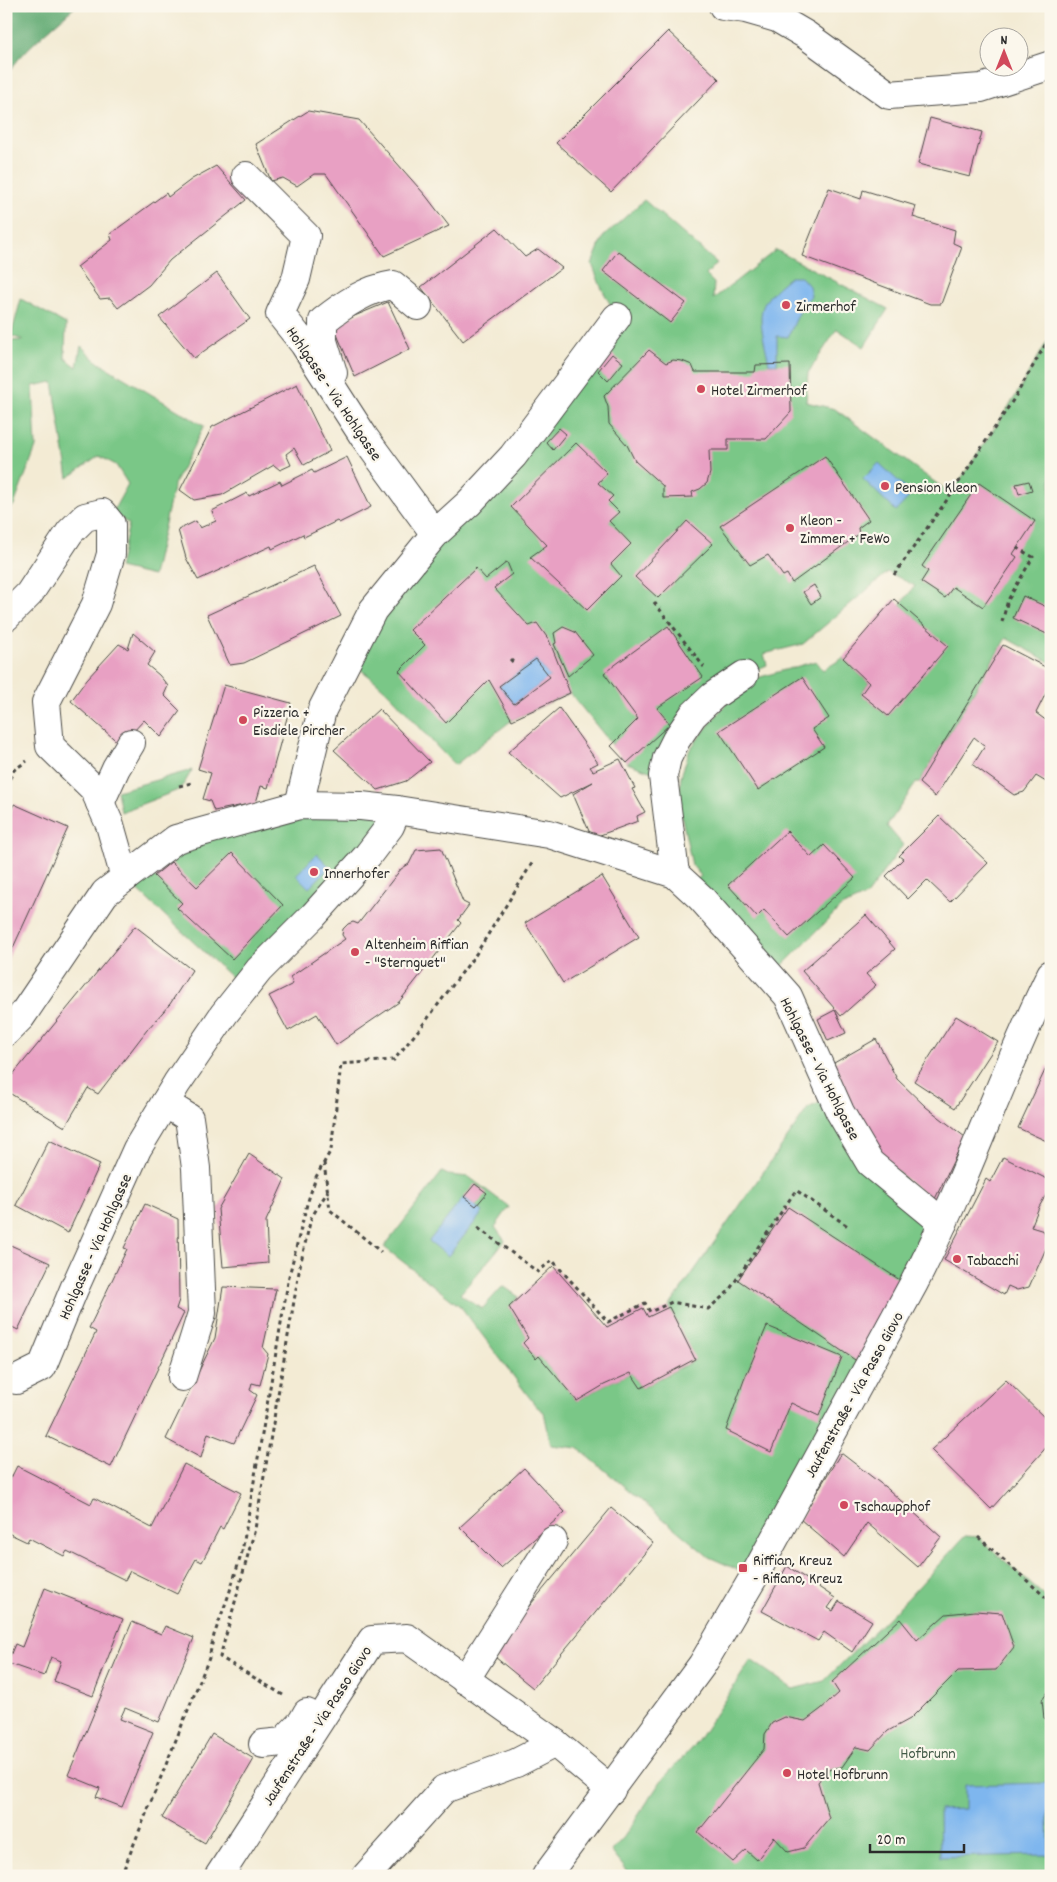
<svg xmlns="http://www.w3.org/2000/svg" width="1057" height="1882" font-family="Dekko,sans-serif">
	<rect width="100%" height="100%" fill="#fbf7ec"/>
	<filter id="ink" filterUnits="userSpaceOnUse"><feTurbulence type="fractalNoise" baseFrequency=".02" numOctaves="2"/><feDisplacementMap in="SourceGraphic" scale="10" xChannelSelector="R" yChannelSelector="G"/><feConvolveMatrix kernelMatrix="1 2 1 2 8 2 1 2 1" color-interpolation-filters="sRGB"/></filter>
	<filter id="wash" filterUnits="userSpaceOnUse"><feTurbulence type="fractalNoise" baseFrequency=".0096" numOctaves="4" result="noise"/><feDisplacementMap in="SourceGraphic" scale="20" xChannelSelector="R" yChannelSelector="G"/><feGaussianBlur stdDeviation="1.12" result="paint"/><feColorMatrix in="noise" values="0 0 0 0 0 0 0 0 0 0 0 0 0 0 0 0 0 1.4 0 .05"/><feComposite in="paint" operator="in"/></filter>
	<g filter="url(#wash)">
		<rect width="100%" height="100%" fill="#f3ebd4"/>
		<g fill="#7ac787" stroke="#527959">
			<path d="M644 200 717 263 706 275 714 283 713 299 776 250 888 309 864 347 837 329 808 373 806 402 835 409 951 494 1015 397 1051 335V663L1006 638 919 783H916L887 826 903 845 866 896 841 907 771 977 688 887 701 876 692 865 679 804 681 776 690 749 736 691 757 678 816 661 823 670 843 658 869 683 861 694 888 716 947 646 900 605 915 586 888 572 803 644 764 654 767 665 744 675 730 686 663 776 627 763 570 693 512 720 455 765C420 732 390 685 347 661L617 317 601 287 592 264 603 237Z"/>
			<polygon points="21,299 66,324 65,358 77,367 81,346 99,363 204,426 174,484 153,576 119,568 129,524 112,513 128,484 116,465 99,456 68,478 53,382 33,386 36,447 14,505 6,514 6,341 24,340 11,336"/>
			<polygon points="192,770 181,789 121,812 117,791"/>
			<polygon points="299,805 397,810 244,989 131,884 176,839"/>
			<polygon points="833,1097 943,1223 752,1580 736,1569 709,1557 578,1448 551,1445 544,1412 536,1406 461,1307 384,1247 442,1172 448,1175 469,1177 509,1207 495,1227 505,1241 460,1294 482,1309 503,1286 519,1297 509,1307 528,1338 523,1344 536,1359 539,1356 577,1401 604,1385 631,1373 641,1388 695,1360 669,1307 808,1108"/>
			<polygon points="965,1536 978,1537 1051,1602 1051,1876 631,1876 611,1851 624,1837 661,1781 697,1742 751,1660 793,1689 824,1681 909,1597"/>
		</g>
		<path fill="#63ac74" stroke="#476c50" d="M6 6H76C57 23 16 55 6 78Z"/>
		<g fill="#7eb6ee" stroke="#54708c">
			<path d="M790 277H801L809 286 811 296 803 304 788 337 777 336V364H769C767 350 758 324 762 310 765 297 780 285 790 277Z"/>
			<polygon points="879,463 912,494 896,511 863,479"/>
			<polygon points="536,659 550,677 514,704 499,686"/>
			<polygon points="317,854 330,867 309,888 296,875"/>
			<polygon points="464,1197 483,1212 448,1256 429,1241"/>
			<polygon points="1047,1783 1049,1855 940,1857 939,1810 965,1809 965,1785"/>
		</g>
		<g id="blocks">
			<g fill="#e8a0c3" fill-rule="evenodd">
				<polygon points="668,31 719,79 611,192 556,143"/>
				<polygon points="308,111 359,120 426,196 449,226 384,256 326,174 314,174 297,186 283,178 271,181 256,144"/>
				<polygon points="930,118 982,132 970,177 918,164"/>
				<polygon points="216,166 246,200 170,260 149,285 118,308 110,298 100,299 77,267 112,240 110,234 166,193 168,197 192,179"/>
				<polygon points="829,188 861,199 863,190 916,206 913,217 955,230 953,243 962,247 941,304 930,304 802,256"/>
				<polygon points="497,228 525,257 538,249 562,268 463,341 421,287"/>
				<polygon points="618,251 686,303 670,323 603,271"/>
				<polygon points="217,273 250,319 194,358 159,317"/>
				<polygon points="388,302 410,349 355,377 333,325"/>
				<polygon points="649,350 666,363 673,360 682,361 692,365 695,372 755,372 756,365 790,364 791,412 766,439 728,439 728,450 709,450 710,473 707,483 700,489 692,492 693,497 663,498 663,486 635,461 627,445 609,424 608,407 604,396"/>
				<polygon points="612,354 623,363 608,381 598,371"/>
				<polygon points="297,384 330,451 304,465 294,448 286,454 291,465 280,470 274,465 222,495 194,500 180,490 212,427"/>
				<polygon points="559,428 566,434 553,450 546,442"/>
				<polygon points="576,443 607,473 598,483 613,496 608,501 619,512 609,521 631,544 611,564 621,576 587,610 530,557 547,545 511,507"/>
				<polygon points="825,456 869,520 858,528 859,534 792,583 787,574 783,576 768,555 750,565 720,526"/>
				<polygon points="347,457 371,507 339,523 337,521 304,537 303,534 272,549 271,546 198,580 186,558 178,530 196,521 200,528 216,521 212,511 247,493 249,496 280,481 282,485 312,470 314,473"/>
				<polygon points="1029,481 1032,490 1019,494 1016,484"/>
				<polygon points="979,483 1035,521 1013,554 1017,557 983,607 953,587 945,598 921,582 928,571 922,566"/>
				<polygon points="687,521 713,544 658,598 635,577"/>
				<path d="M507 562 512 574 494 588 529 626 537 623 549 640 570 693 512 720 489 680 446 723 399 671 425 645 410 630 476 568 486 579ZM536 659 550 677 514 704 499 686Z"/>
				<polygon points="314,566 341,616 244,663 230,665 207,615"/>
				<polygon points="814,585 821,597 811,604 803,592"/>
				<polygon points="1023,596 1051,609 1051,636 1013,618"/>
				<polygon points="894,599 948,646 888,716 861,694 869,683 843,658"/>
				<polygon points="668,626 703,677 657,708 670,724 627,763 611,746 638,719 604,673"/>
				<polygon points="563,627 575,632 593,655 568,676 554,644 556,643 554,633"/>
				<polygon points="133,633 155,652 147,665 159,675 168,686 164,695 180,711 161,737 144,720 121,745 71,701 87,679 119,644 128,649"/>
				<polygon points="1003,645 1051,670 1051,683 1036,713 1051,724 1051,785 1036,776 1024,792 1014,795 973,765 985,746 974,737 935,797 919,783"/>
				<polygon points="802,677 829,718 812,729 824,747 758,790 719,731"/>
				<polygon points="224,685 291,703 268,788 261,786 254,809 244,805 214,811 210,801 203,799 211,773 198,769"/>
				<polygon points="559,708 598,763 590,767 593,771 620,759 635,788 632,789 645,812 637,816 638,821 592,838 573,794 593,782 560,798 508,752"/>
				<polygon points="379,709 430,762 406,781 378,790 334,750"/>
				<polygon points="14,804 68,828 6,963 6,821"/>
				<polygon points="939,816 988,863 950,902 927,880 908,899 886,876 903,859 899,856"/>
				<polygon points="787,831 811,857 824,845 855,878 789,937 764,910 757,917 728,885"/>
				<polygon points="441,848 463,902 469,905 458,920 461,923 399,1002 336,1045 317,1014 288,1031 269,996 293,984 290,977 345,939 342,935 343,929 348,924 353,922 358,924 401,869 409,864 416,850"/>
				<polygon points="232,853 283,905 232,959 177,908 182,903 154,876 171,862 197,887"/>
				<polygon points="602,876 639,937 563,983 525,923"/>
				<polygon points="866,915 895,949 866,974 876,985 841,1016 802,971"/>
				<polygon points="135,926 192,970 170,1004 147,1030 98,1094 88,1088 65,1127 6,1091 6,1083"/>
				<polygon points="835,1010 846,1033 828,1041 818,1019"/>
				<polygon points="956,1016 998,1042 955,1108 914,1081"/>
				<polygon points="876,1039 897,1079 926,1107 965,1137 934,1201 874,1153 852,1110 834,1063"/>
				<polygon points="1047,1066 1051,1068 1051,1143 1018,1128"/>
				<polygon points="49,1140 100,1164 68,1233 16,1205"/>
				<polygon points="249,1154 285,1179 266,1221 268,1263 223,1267 218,1209"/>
				<polygon points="1003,1157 1051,1181 1051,1186 1039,1207 1031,1227 1044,1231 1047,1246 1029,1287 1017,1290 1008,1286 1004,1295 944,1260 986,1179 990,1182"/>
				<polygon points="475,1184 487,1193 476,1206 464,1197"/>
				<polygon points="145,1204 178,1219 179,1300 176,1309 184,1313 111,1467 46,1436 96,1332 89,1328 127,1249 124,1248"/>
				<polygon points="788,1207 903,1282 858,1362 738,1280"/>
				<polygon points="6,1243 50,1263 18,1330 6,1324"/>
				<polygon points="553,1266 607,1327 643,1308 648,1317 669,1307 695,1359 641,1388 631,1373 604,1385 577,1401 539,1356 536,1359 523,1343 528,1338 509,1307"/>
				<polygon points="223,1287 276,1289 263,1348 268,1354 260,1385 252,1383 250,1390 257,1395 234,1443 208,1433 201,1458 166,1439 215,1338"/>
				<polygon points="767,1326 842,1357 819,1416 791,1403 771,1452 726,1430 744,1380"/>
				<polygon points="1006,1380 1051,1424 1051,1442 991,1509 931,1450"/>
				<polygon points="841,1453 889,1490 941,1537 918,1567 867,1523 844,1557 800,1519"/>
				<polygon points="184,1464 241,1493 223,1529 220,1527 202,1562 196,1559 177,1594 130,1571 125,1580 67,1551 64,1556 29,1538 27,1542 6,1532 6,1488 17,1466 91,1504 94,1498 152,1528"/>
				<polygon points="524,1468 565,1512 501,1568 460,1527"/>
				<polygon points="611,1508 653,1543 533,1688 490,1653"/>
				<polygon points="787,1566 835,1598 828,1608 833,1611 839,1601 872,1621 852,1652 824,1632 818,1641 762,1611"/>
				<polygon points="45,1588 123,1619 93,1696 54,1681 61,1661 51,1657 44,1676 7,1663 15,1644 22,1647"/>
				<polygon points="975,1611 1002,1613 1014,1647 996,1670 958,1671 910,1719 888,1731 870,1750 856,1747 842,1767 828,1770 818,1782 829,1818 804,1848 788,1852 774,1837 757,1860 746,1850 733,1862 698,1832 764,1749 765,1734 772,1723 785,1717 805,1721 821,1709 839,1693 832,1682 900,1619 917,1640 946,1614"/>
				<polygon points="132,1622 161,1634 165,1626 194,1638 159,1722 125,1708 120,1719 153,1732 122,1807 96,1797 100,1788 68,1775"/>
				<polygon points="1051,1688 1051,1723 1044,1718 1042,1700"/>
				<polygon points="212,1734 254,1759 205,1843 162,1818"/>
			</g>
		</g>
	</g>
	<g filter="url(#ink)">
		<use href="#blocks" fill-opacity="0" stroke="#494844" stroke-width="1"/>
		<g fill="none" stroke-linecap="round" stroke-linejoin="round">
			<defs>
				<g id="minor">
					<polyline points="723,6 746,9 777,18 806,35 889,95 981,88 1051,65"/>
					<polyline points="246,176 306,236 296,279 280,314 304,344 364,437 435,534"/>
					<path d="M333 373 323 341V321C343 305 366 289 393 285L418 306"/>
					<polyline points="6,617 29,594 70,532 85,517 102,513 111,524 111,554 96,604 46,702 50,746 94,789 110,825 125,878"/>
					<polyline points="100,803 116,768 131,743"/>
					<polyline points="299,805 322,710 373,610 435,534 469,503 513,456 617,317"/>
					<polyline points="675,874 663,776 667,758 676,740 693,715 713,696 744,675"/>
					<polyline points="6,1032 21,1017 105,893 176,839 299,805 361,806 397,810 549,834 675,874 701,898 788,996 840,1112 870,1163 943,1223"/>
					<polyline points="165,1103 189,1118 196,1168 202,1313 182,1377"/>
					<polyline points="16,1380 42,1367 74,1289 137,1149 177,1083 224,1014 259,970 314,915 368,855 390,826 397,810"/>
					<polyline points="465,1680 553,1541"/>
					<polyline points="263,1744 283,1742 302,1722 307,1713"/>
					<polyline points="219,1876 372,1640 407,1638 555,1743 611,1790"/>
					<polyline points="366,1876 444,1789 516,1763 555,1743"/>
				</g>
				<path id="major" d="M546 1876 702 1665 752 1580 914 1283C966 1183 1001 1075 1051 974"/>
			</defs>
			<use href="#minor" stroke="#494844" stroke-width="30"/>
			<use href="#major" stroke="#494844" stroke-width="30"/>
			<g stroke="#494844" stroke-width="3" stroke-dasharray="4 4" stroke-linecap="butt">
				<polyline points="6,14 14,6"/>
				<polyline points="894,575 951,494 1015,397 1051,335"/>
				<polyline points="654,602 704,667"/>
				<polyline points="1002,622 1008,600 1033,557 1017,548"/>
				<polyline points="510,659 515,664"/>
				<polyline points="6,786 14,770 27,761"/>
				<polyline points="179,786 192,783"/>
				<polyline points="324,1163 330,1210 381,1252"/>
				<polyline points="478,1228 538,1272 552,1260 608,1322 645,1303 650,1312 672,1302 708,1309 728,1292 796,1190 849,1227"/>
				<polyline points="978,1537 1051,1602"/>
				<polyline points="283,1695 220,1657 255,1529 300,1266 311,1218 328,1191"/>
				<polyline points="121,1876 209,1658 214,1635 229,1594 242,1552 289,1276 307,1204 316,1177 331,1150 341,1064 394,1060 425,1022 476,954 534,860"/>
			</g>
			<use href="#minor" stroke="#fff" stroke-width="28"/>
			<use href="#major" stroke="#fff" stroke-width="28"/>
		</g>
	</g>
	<g fill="#d1495b" stroke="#fbf7ec" stroke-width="2">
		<circle cx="786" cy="305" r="5"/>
		<circle cx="701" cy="389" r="5"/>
		<circle cx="885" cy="486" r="5"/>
		<circle cx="790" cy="528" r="5"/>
		<circle cx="243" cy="720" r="5"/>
		<circle cx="314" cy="872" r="5"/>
		<circle cx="355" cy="952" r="5"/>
		<circle cx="957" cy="1259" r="5"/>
		<circle cx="844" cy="1505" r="5"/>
		<rect x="738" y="1563" width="10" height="10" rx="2.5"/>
		<circle cx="787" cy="1773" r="5"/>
	</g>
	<g text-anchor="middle" stroke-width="4.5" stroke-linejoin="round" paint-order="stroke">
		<g font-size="16" fill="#2b2b2b" stroke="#fbf7ec" text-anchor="start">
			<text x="796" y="311">Zirmerhof</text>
			<text x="711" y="395">Hotel Zirmerhof</text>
			<text x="895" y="492">Pension Kleon</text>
			<text x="800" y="525">Kleon -<tspan x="800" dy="18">Zimmer + FeWo</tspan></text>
			<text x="253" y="717">Pizzeria +<tspan x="253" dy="18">Eisdiele Pircher</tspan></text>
			<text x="324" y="878">Innerhofer</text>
			<text x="365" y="949">Altenheim Riffian<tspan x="365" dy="18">- "Sternguet"</tspan></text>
			<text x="967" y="1265">Tabacchi</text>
			<text x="854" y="1511">Tschaupphof</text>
			<text x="753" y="1565">Riffian, Kreuz<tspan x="753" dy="18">- Rifiano, Kreuz</tspan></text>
			<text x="797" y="1779">Hotel Hofbrunn</text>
		</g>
		<g font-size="16" fill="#2b2b2b" stroke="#fbf7ec">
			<text transform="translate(335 393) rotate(56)" y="6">Hohlgasse - Via Hohlgasse</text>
			<text transform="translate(821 1068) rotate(63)" y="6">Hohlgasse - Via Hohlgasse</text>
			<text transform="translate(94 1246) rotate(-66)" y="6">Hohlgasse - Via Hohlgasse</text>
			<text transform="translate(853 1394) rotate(-61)" y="6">Jaufenstraße - Via Passo Giovo</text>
			<text transform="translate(316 1725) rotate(-57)" y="6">Jaufenstraße - Via Passo Giovo</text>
		</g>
		<g font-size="16" fill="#435a47" stroke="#fbf7ec">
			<text x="928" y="1758">Hofbrunn</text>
		</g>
	</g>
	<rect width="1057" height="1882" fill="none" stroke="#fbf7ec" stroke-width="25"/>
	<g transform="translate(1004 52)"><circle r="24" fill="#fbf7ec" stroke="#a8a59f"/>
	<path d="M0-4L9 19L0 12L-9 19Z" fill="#d1495b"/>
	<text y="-8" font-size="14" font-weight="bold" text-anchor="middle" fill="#2b2b2b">N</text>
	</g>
	<path d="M870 1844v8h94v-8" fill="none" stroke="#2b2b2b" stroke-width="2.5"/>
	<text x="877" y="1844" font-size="15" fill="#2b2b2b" stroke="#fbf7ec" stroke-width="4" paint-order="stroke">20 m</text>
</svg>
